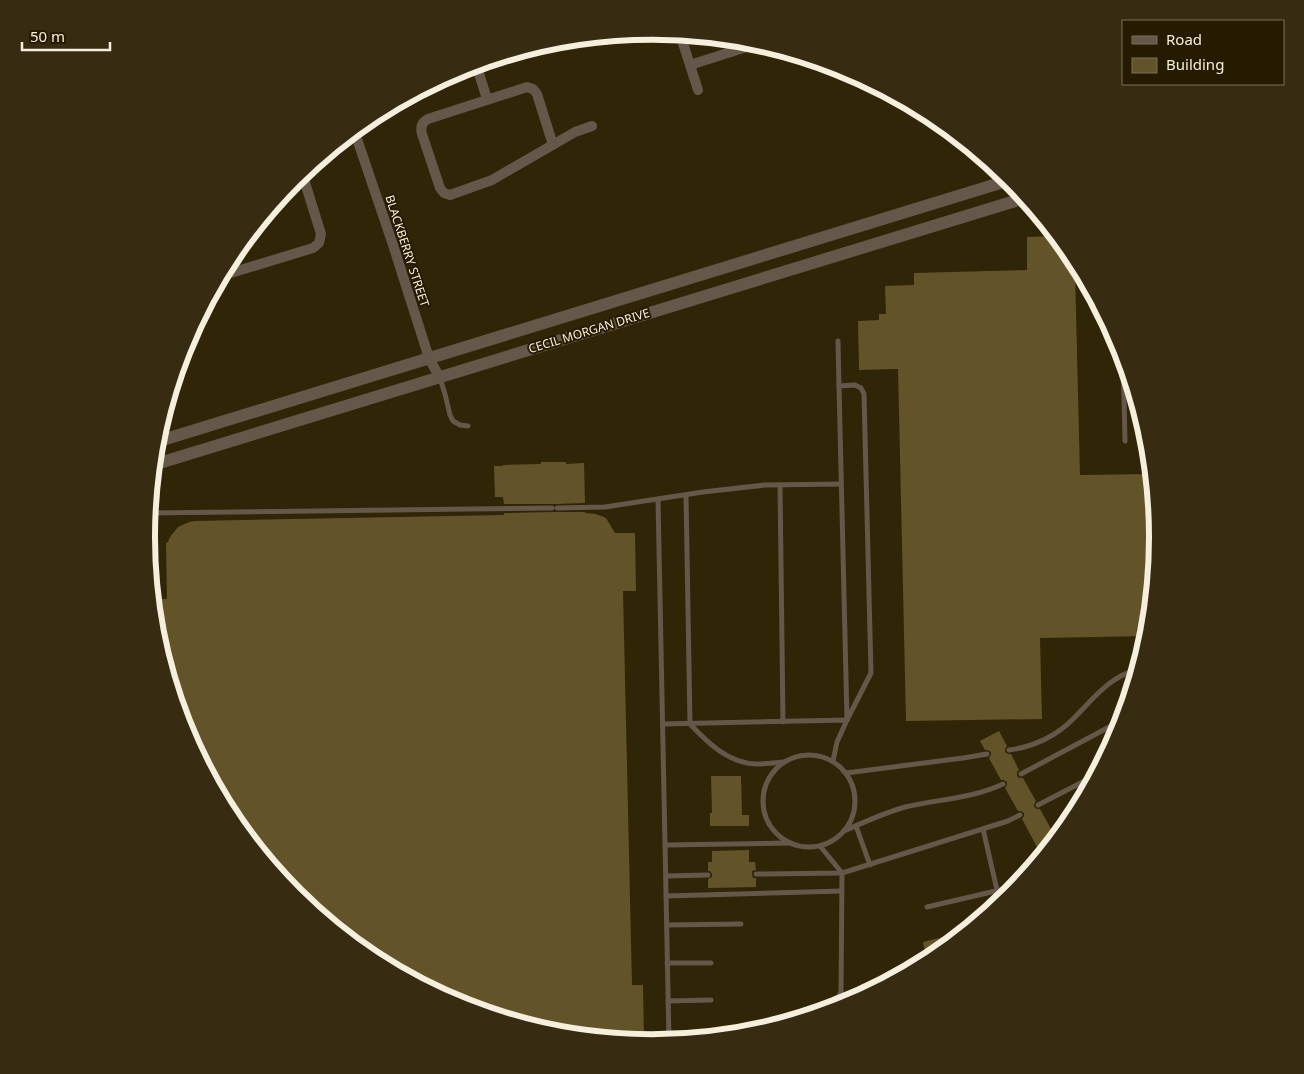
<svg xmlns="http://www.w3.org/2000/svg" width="1304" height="1074" font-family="'Noto Sans',sans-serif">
	<rect width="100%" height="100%" fill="#302506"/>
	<g fill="#635328">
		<polygon points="1056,236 1073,256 1081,271 1075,271 1080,475 1152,474 1158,537 1148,636 1040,638 1042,719 906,721 898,369 859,370 858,321 879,320 879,314 886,314 885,286 914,285 914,273 1027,270 1027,237"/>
		<polygon points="541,462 566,462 566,464 584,463 585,503 555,504 504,504 503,497 495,497 494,466 503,466 503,465 541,464"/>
		<polygon points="552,512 585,512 585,513 596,514 606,518 615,533 635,533 636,591 623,591 632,985 643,985 644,1042 553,1033 458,1004 371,957 294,894 231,818 185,730 168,676 167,638 157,638 156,635 152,599 167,599 166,543 168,542 170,537 178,527 189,522 195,521 504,515 504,513"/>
		<polygon points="999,731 1007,746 1005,749 1005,752 1008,754 1011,754 1019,770 1017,772 1017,776 1019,778 1023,778 1036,801 1034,804 1034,807 1037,809 1040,809 1056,838 1038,849 1022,819 1024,816 1024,813 1021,811 1018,811 1005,788 1007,785 1007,782 1004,780 1001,780 989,758 991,755 991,752 988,750 985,750 980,741"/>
		<polygon points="711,776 741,776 742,815 749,815 749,826 710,826 710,813 712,813"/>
		<polygon points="749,850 749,862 755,862 756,870 752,871 752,875 753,878 756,878 756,887 708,888 708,879 712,877 712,874 710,871 708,871 708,862 712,862 712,851"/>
		<polygon points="964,932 933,958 927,961 923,942"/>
	</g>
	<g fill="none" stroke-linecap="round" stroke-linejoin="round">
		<g stroke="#655749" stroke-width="5">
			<polyline points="838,341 839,386"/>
			<polyline points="1123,356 1125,441"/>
			<polyline points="440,378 445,394 450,415 453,421 460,425 468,426"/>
			<polygon points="855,385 861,388 864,394 871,673 847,720 839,386"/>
			<polyline points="780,485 783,722"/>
			<path d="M686 495 690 724C708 743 728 763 756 764 765 764 774 763 784 762"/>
			<polyline points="658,499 669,1041"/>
			<polyline points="557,508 605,507 703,492 765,485 841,484"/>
			<polyline points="149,513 552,508"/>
			<polyline points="1130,671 1133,684"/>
			<polyline points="663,724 847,720 837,742 833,761"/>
			<path d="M1009 750C1033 747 1057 736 1074 718 1095 697 1108 678 1138 669"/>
			<circle cx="809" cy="801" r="46"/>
			<polyline points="846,773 963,758 987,754"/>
			<polyline points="1021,774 1111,726 1124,716"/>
			<polyline points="1038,805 1096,775"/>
			<polyline points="856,826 870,865"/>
			<polyline points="983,829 997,890"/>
			<path d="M844 831C864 822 884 813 905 807 938 799 971 799 1003 784"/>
			<polyline points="665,845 791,843"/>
			<polyline points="820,846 842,873 841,992 838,997 835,998"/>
			<polyline points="756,874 842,873 1008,821 1020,815"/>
			<polyline points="666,876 708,875"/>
			<polyline points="666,896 842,891"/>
			<polyline points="927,907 1017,886"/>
			<polyline points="667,925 741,924"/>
			<polyline points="667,963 711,963"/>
			<polyline points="668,1001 711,1000"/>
		</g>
		<g stroke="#655749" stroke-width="10">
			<polyline points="680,34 698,90"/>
			<polyline points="476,64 487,99"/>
			<polyline points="690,65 759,43"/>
			<polyline points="354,130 393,245 429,358 440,378"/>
			<path d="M553 145 537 94 533 89 527 87 428 119C422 122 420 127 422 134L440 188 444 193 450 195 492 180 575 132 592 126"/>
			<polyline points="221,276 313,248 319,243 321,234 302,173"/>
		</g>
		<g stroke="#655749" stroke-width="12">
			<polyline points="156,442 1010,180"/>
			<polyline points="153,465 1025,198"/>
		</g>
	</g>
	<g text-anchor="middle" stroke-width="4" stroke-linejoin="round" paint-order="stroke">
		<g font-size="12" fill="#f6efde" stroke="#261b00">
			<text transform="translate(407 251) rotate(72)" y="4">BLACKBERRY STREET</text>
			<text transform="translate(589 331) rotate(-17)" y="4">CECIL MORGAN DRIVE</text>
		</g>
	</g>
	<path d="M0 0H1304V1074H0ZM155 537a497 497 0 1 1 994 0a497 497 0 1 1-994 0Z" fill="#372c12" fill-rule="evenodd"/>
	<path fill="none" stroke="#f6efde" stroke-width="6" d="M155 537a497 497 0 1 1 994 0a497 497 0 1 1-994 0Z"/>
	<rect x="1122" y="20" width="162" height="65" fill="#261b00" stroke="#797059"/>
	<rect x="1132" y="36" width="25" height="8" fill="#655749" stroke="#797059"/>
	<text x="1166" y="45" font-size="15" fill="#f6efde">Road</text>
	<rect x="1132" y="58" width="25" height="15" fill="#635328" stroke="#797059"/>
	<text x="1166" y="70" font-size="15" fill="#f6efde">Building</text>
	<path d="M22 42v8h88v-8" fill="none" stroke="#f6efde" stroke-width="2.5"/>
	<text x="30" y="42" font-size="15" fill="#f6efde" stroke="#261b00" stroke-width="4" paint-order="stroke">50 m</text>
</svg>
